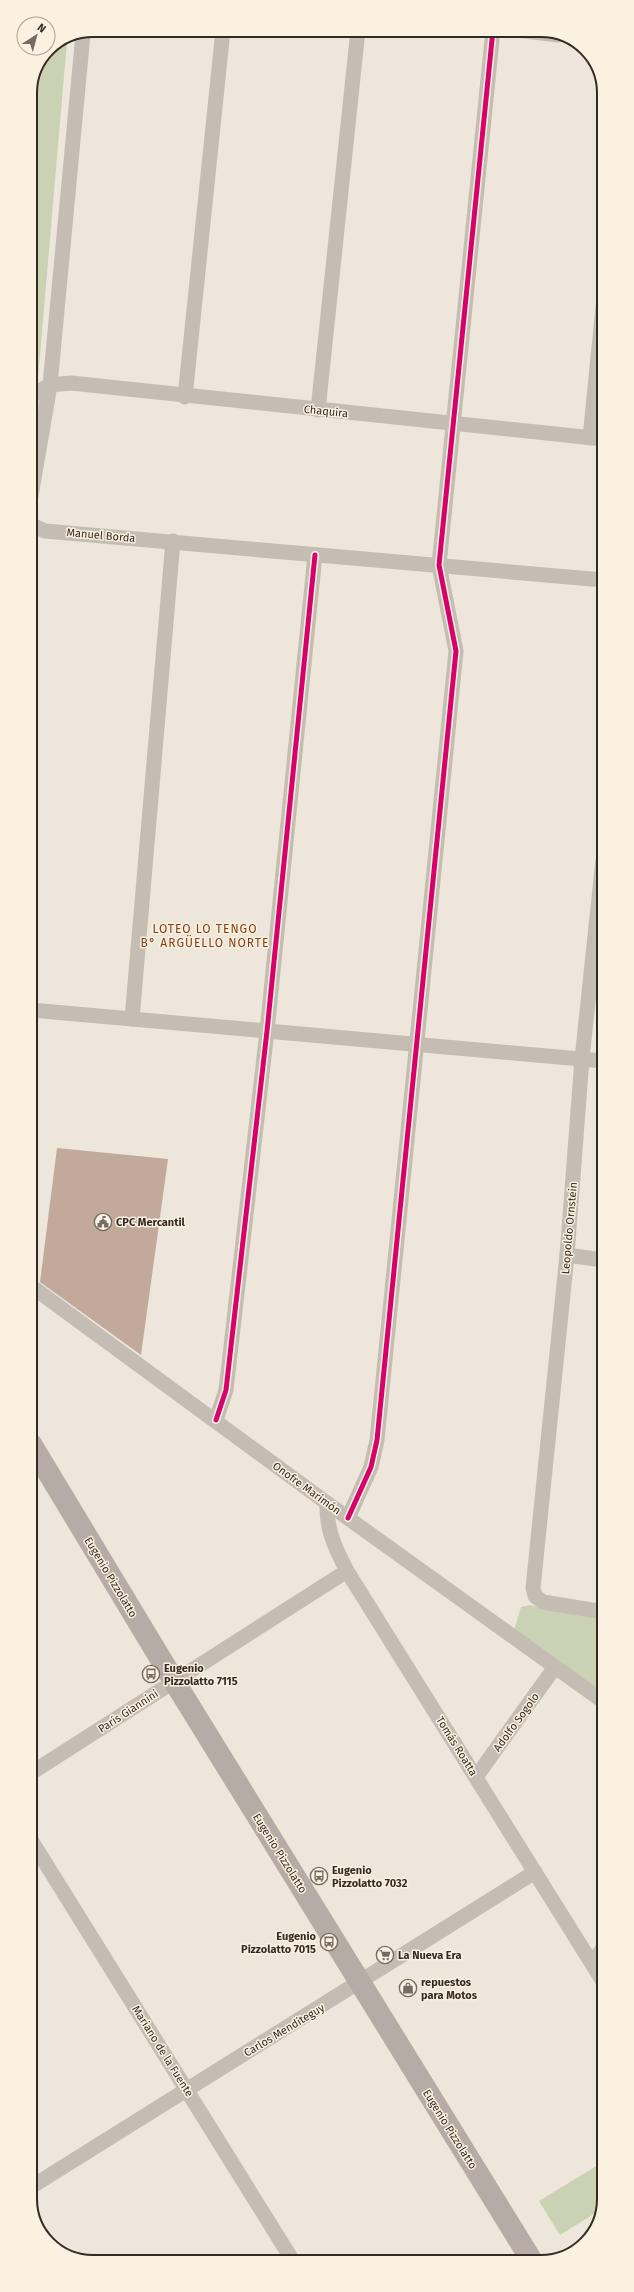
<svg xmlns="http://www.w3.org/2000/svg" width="634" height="2292" font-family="'Fira Sans',sans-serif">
	<rect width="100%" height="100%" fill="#ece6db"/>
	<g fill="#cad2b3">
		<polygon points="67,41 38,378 30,384 30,93 49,48"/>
		<polygon points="41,396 30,452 30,403"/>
		<polygon points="530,1605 604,1618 604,1702 512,1637 521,1607"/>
		<polygon points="603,2162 604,2199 600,2210 560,2235 539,2201"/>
	</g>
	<polygon fill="#c1aa9b" points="57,1148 168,1159 141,1355 40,1282"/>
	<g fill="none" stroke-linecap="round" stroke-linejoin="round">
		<g stroke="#c4bdb4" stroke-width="15">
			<polyline points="517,30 558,35"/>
			<polyline points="30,396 50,385 71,383 603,439"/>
			<polyline points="185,397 223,30"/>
			<polyline points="318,410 358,30"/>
			<polyline points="590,438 603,307"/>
			<polyline points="30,502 50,385 83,34"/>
			<polyline points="30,524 45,531 603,580"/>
			<polyline points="603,860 582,1059 567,1255 533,1588 535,1596 543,1602 604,1612"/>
			<polyline points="31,1010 603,1061"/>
			<polyline points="132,1019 173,541"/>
			<polyline points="567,1255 603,1260"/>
			<polyline points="31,1286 327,1503 604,1702"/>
			<polyline points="216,1420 226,1390 267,1031 315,555"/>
			<path d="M327 1503C326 1529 335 1548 347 1571L604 1983"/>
			<polyline points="348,1518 371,1467 377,1440 456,651 439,565 493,30"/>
			<polyline points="31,1773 347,1571"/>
			<polyline points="476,1777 555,1667"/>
			<polyline points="31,1840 293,2261"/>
			<polyline points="592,1963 604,1947"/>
			<path d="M31 2187C199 2081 368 1978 535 1872"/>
		</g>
		<polyline stroke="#b5ada5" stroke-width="22" points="31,1444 174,1681 532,2261"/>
		<defs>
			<g id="cycleway">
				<polyline points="216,1420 226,1390 267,1031 315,555"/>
				<polyline points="348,1518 371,1467 377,1440 456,651 439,565 493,30"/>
			</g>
		</defs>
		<use href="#cycleway" stroke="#faf1e0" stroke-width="8"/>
		<use href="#cycleway" stroke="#d6006c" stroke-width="5"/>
	</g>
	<defs>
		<symbol id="civic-ring" viewBox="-11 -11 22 22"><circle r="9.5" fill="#faf1e0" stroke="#746c63" stroke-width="1.5"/><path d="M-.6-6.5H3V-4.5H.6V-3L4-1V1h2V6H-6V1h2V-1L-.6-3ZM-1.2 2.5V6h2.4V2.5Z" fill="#746c63"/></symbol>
		<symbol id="bus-ring" viewBox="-11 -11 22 22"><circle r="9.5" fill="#faf1e0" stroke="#746c63" stroke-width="1.5"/><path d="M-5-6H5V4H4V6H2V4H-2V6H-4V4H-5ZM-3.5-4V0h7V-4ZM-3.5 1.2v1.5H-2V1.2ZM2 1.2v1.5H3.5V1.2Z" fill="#746c63"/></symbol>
		<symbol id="supermarket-ring" viewBox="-11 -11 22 22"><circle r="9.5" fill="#faf1e0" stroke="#746c63" stroke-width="1.5"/><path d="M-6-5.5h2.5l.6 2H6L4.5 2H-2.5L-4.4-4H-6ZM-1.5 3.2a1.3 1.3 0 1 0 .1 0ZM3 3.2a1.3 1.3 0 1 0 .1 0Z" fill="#746c63"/></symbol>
		<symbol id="shop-ring" viewBox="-11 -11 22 22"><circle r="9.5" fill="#faf1e0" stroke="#746c63" stroke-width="1.5"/><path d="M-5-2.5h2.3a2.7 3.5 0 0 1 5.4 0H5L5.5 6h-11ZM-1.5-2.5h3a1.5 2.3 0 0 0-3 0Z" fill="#746c63"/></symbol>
	</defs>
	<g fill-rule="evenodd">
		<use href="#civic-ring" x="93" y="1212" width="20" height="20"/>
		<use href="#bus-ring" x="141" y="1664" width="20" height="20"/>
		<use href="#bus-ring" x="309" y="1866" width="20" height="20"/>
		<use href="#bus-ring" x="319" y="1932" width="20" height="20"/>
		<use href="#supermarket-ring" x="375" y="1945" width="20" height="20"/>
		<use href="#shop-ring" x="398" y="1978" width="20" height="20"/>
	</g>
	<g text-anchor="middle" stroke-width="3" stroke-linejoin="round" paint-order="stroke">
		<g font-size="11" fill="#342a23" stroke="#faf1e0">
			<text transform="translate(326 411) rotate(6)" y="4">Chaquira</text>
			<text transform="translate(101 535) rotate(5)" y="4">Manuel Borda</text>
			<text transform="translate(569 1228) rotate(-85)" y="4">Leopoldo Ornstein</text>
			<text transform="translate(307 1488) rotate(36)" y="4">Onofre Marimón</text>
			<text transform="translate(111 1577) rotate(59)" y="4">Eugenio Pizzolatto</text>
			<text transform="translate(128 1711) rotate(-33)" y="4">París Giannini</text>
			<text transform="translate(516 1722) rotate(-54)" y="4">Adolfo Sogolo</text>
			<text transform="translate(457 1746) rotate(58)" y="4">Tomás Roatta</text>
			<text transform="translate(280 1853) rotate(58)" y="4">Eugenio Pizzolatto</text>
			<text transform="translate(284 2030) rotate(-31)" y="4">Carlos Menditeguy</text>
			<text transform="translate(163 2051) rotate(58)" y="4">Mariano de la Fuente</text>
			<text transform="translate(450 2129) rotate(58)" y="4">Eugenio Pizzolatto</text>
		</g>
		<g font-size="11" font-weight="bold" fill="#342a23" stroke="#faf1e0" text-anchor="start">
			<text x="116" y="1226">CPC Mercantil</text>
			<text x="164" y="1672">Eugenio<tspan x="164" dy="13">Pizzolatto 7115</tspan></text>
			<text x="332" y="1874">Eugenio<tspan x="332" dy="13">Pizzolatto 7032</tspan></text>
			<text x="316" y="1940" text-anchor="end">Eugenio<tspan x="316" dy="13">Pizzolatto 7015</tspan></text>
			<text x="398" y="1959">La Nueva Era</text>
			<text x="421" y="1986">repuestos<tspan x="421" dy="13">para Motos</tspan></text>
		</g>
		<g font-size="12" letter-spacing="1" fill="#8a3c15" stroke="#faf1e0">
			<text x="205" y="933">LOTEO LO TENGO<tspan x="205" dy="14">B° ARGÜELLO NORTE</tspan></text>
		</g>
	</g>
	<path d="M0 0H634V2292H0ZM93 37H541A56 56 0 0 1 597 93V2199A56 56 0 0 1 541 2255H93A56 56 0 0 1 37 2199V93A56 56 0 0 1 93 37Z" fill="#faf1e0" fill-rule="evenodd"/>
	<path fill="none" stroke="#342a23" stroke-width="2" d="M93 37H541A56 56 0 0 1 597 93V2199A56 56 0 0 1 541 2255H93A56 56 0 0 1 37 2199V93A56 56 0 0 1 93 37Z"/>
	<g transform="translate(36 36) rotate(36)"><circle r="19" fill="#faf1e0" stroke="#aba194"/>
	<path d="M0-3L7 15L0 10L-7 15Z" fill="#746c63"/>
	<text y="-6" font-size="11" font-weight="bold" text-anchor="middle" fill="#342a23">N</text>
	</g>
</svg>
